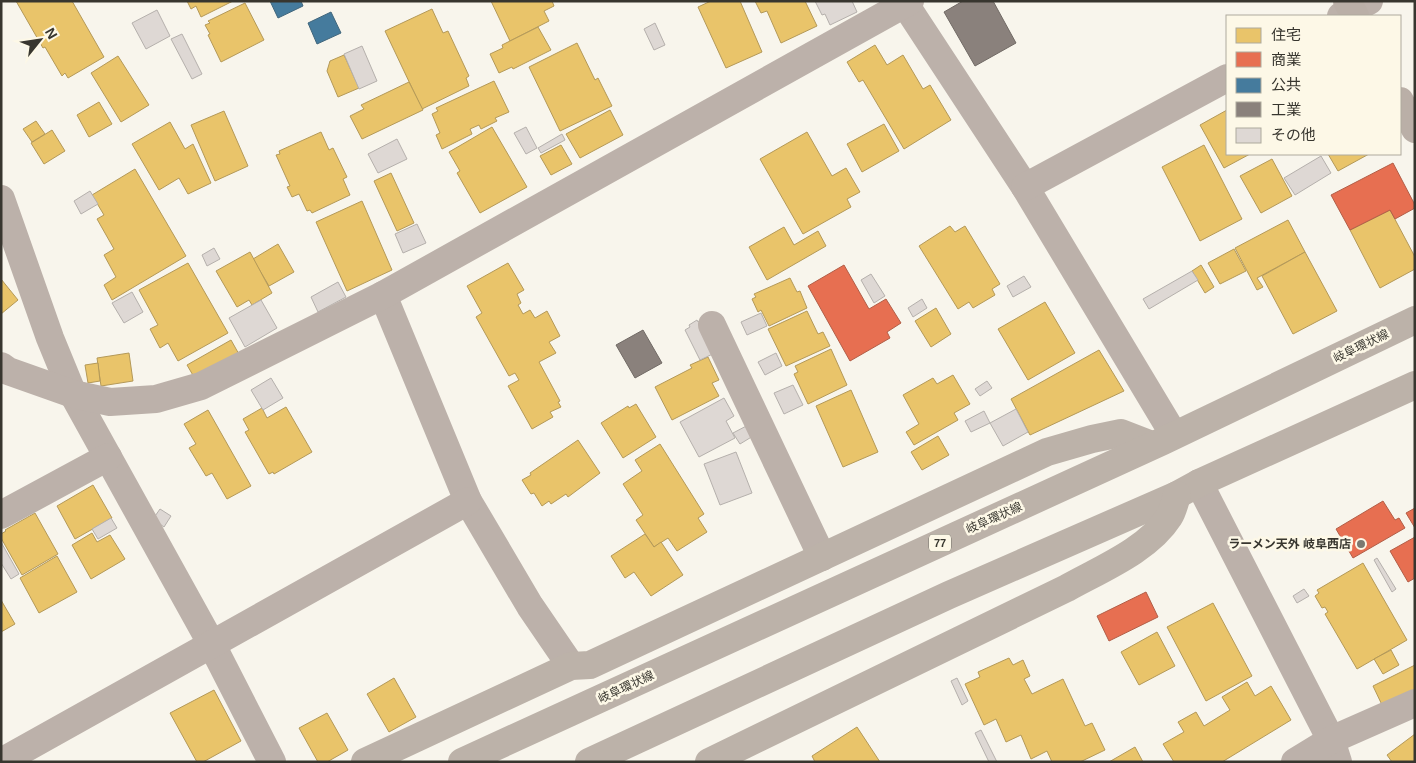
<svg xmlns="http://www.w3.org/2000/svg" width="1416" height="763" font-family="Arial,'Noto Sans JP',sans-serif">
	<rect width="100%" height="100%" fill="#f8f5ec"/>
	<g fill="#e9c46a" stroke="#b49958">
		<polygon points="16,1 72,1 104,57 68,78 65,73 62,76 45,47 43,48"/>
		<polygon points="187,1 233,1 201,17 196,6 191,9"/>
		<polygon points="491,1 552,1 554,6 544,11 549,21 510,41"/>
		<polygon points="711,1 740,1 762,52 726,68 698,7"/>
		<polygon points="755,1 805,1 817,26 781,43 767,11 761,13"/>
		<polygon points="245,3 264,40 221,62 208,35 210,34 205,25 210,23 208,21"/>
		<polygon points="432,9 443,33 448,31 469,76 466,78 469,86 422,109 385,31"/>
		<polygon points="538,27 551,50 513,69 512,67 499,73 490,54 503,48 502,45"/>
		<polygon points="577,43 595,80 598,78 612,106 560,131 529,67"/>
		<polygon points="875,45 887,65 903,55 923,89 930,85 951,120 904,149 863,80 859,82 847,62"/>
		<polygon points="344,55 359,88 338,97 327,71 330,61"/>
		<polygon points="118,56 149,105 121,122 91,73"/>
		<polygon points="494,81 509,112 495,118 497,121 481,129 479,125 470,129 472,134 442,149 436,135 440,133 432,114 438,111 436,108"/>
		<polygon points="409,82 423,110 362,139 350,116 364,109 361,105"/>
		<polygon points="99,102 112,124 89,137 77,115"/>
		<polygon points="610,110 623,135 580,158 566,134"/>
		<polygon points="1227,110 1227,154 1250,154 1224,168 1200,125"/>
		<polygon points="224,111 248,166 215,181 191,125"/>
		<polygon points="36,121 45,134 32,142 23,129"/>
		<polygon points="170,122 185,149 193,144 211,183 188,194 179,178 159,190 132,144"/>
		<polygon points="884,124 899,151 862,172 847,144"/>
		<polygon points="492,127 527,187 480,213 457,173 460,171 449,152"/>
		<polygon points="52,130 65,151 44,164 31,143"/>
		<polygon points="321,132 329,150 333,148 347,177 343,179 350,195 312,213 310,210 307,211 299,194 292,197 287,187 290,186 276,155 280,154 279,151"/>
		<polygon points="807,132 832,176 846,168 860,192 847,199 851,207 803,234 760,159"/>
		<polygon points="561,145 572,164 551,175 540,156"/>
		<polygon points="1204,145 1242,219 1200,241 1162,167"/>
		<polygon points="1328,154 1369,154 1338,171"/>
		<polygon points="1272,159 1292,196 1261,213 1240,176"/>
		<polygon points="135,169 186,256 112,300 104,285 116,277 104,255 114,249 97,219 104,215 92,195"/>
		<polygon points="391,173 414,223 397,231 374,181"/>
		<polygon points="362,201 392,270 347,291 316,222"/>
		<polygon points="1390,210 1415,257 1415,269 1380,288 1350,230"/>
		<polygon points="1288,220 1305,252 1257,278 1263,287 1257,290 1235,248"/>
		<polygon points="950,226 955,232 965,226 1000,284 992,289 995,295 973,308 969,302 958,309 919,246"/>
		<polygon points="784,227 794,245 818,231 826,246 767,280 749,247"/>
		<polygon points="278,244 294,272 269,286 253,259"/>
		<polygon points="1234,249 1246,271 1220,284 1208,263"/>
		<polygon points="250,252 272,293 252,305 249,300 237,307 216,271"/>
		<polygon points="1305,252 1337,311 1293,334 1262,276"/>
		<polygon points="188,263 228,333 178,361 168,343 160,348 150,329 158,325 139,290"/>
		<polygon points="508,263 524,290 517,294 521,303 518,305 523,314 530,310 535,318 547,311 560,336 549,342 556,353 539,362 560,401 558,402 561,407 550,412 553,417 532,429 508,386 519,380 515,373 509,376 476,317 482,313 467,286"/>
		<polygon points="1201,265 1214,287 1205,293 1192,271"/>
		<polygon points="790,278 797,292 800,291 807,308 769,326 761,310 758,312 752,299 756,297 754,294"/>
		<polygon points="1,279 18,300 1,314"/>
		<polygon points="1045,302 1075,353 1028,380 998,329"/>
		<polygon points="936,308 951,334 931,347 915,321"/>
		<polygon points="807,311 818,334 823,332 830,346 786,366 768,329"/>
		<polygon points="231,340 240,356 194,377 187,365"/>
		<polygon points="831,349 847,385 808,404 794,374 798,372 795,366"/>
		<polygon points="1099,350 1124,391 1030,435 1011,399"/>
		<polygon points="129,353 133,381 101,386 97,358"/>
		<polygon points="708,357 719,380 712,383 719,396 672,420 655,387 692,368 690,365"/>
		<polygon points="98,363 100,381 88,383 85,365"/>
		<polygon points="953,375 970,404 954,413 958,420 914,445 906,432 919,424 903,395 933,378 937,384"/>
		<polygon points="851,390 878,452 843,467 816,406"/>
		<polygon points="636,404 656,437 623,458 601,423 628,406 629,408"/>
		<polygon points="286,407 312,452 274,474 273,472 269,474 245,432 249,430 243,419 262,408 267,418"/>
		<polygon points="208,410 251,486 227,499 212,473 206,476 189,448 196,444 184,424"/>
		<polygon points="938,436 949,455 922,470 911,452"/>
		<polygon points="578,440 600,473 568,497 566,494 551,504 549,501 542,506 534,493 531,494 522,480 531,475 530,473"/>
		<polygon points="660,444 704,514 698,518 707,532 677,551 668,538 654,547 636,520 643,515 623,484 642,471 635,460"/>
		<polygon points="93,485 112,518 75,539 57,506"/>
		<polygon points="35,513 58,554 22,575 1,538 1,534 6,531 5,530"/>
		<polygon points="92,533 97,542 110,535 125,559 91,579 72,545"/>
		<polygon points="645,534 654,547 661,542 683,575 651,596 634,572 625,578 611,556"/>
		<polygon points="57,556 77,592 39,613 20,578"/>
		<polygon points="1363,563 1407,640 1357,669 1325,614 1328,612 1325,607 1322,608 1315,596 1319,593 1317,590"/>
		<polygon points="1,600 15,624 1,632"/>
		<polygon points="1213,603 1252,676 1206,701 1167,627"/>
		<polygon points="1157,632 1175,666 1139,685 1121,652"/>
		<polygon points="1391,650 1399,665 1383,674 1374,659"/>
		<polygon points="1009,658 1013,665 1023,660 1030,676 1024,679 1032,694 1063,679 1085,726 1092,723 1105,750 1080,762 1052,762 1047,751 1031,759 1021,735 1006,742 996,719 984,725 965,684 980,677 978,672"/>
		<polygon points="1415,665 1415,691 1383,707 1373,686"/>
		<polygon points="394,678 416,717 389,732 367,694"/>
		<polygon points="1247,682 1255,696 1271,686 1291,720 1222,762 1174,762 1163,744 1184,732 1178,722 1196,712 1204,726 1230,710 1222,697"/>
		<polygon points="214,690 241,741 203,762 197,762 170,713"/>
		<polygon points="327,713 348,750 327,762 318,762 299,728"/>
		<polygon points="857,727 880,762 815,762 812,756"/>
		<polygon points="1415,734 1415,762 1392,762 1387,755"/>
		<polygon points="1135,747 1143,762 1109,762"/>
	</g>
	<g fill="#e76f51" stroke="#b25e47">
		<polygon points="1393,163 1415,205 1415,208 1395,219 1390,210 1350,230 1331,195"/>
		<polygon points="844,265 869,309 886,299 901,323 887,332 890,338 850,361 808,286"/>
		<polygon points="1383,501 1395,520 1399,518 1405,528 1353,558 1336,529"/>
		<polygon points="1415,508 1415,528 1406,513"/>
		<polygon points="1415,537 1415,578 1408,582 1390,551"/>
		<polygon points="1146,592 1158,617 1109,641 1097,616"/>
	</g>
	<g fill="#457b9d" stroke="#41667c">
		<polygon points="270,1 301,1 303,6 278,18"/>
		<polygon points="331,12 341,33 317,44 308,23"/>
	</g>
	<g fill="#8a817c" stroke="#716a65">
		<polygon points="963,1 993,1 1016,43 975,66 944,12"/>
		<polygon points="643,330 662,363 635,378 616,345"/>
	</g>
	<g fill="#ded8d4" stroke="#b5b0ac">
		<polygon points="815,1 852,1 857,12 830,25 825,14 822,15"/>
		<polygon points="157,10 170,36 146,49 132,23"/>
		<polygon points="655,23 665,45 654,50 644,29"/>
		<polygon points="182,34 202,74 192,79 171,39"/>
		<polygon points="362,46 377,81 359,89 344,54"/>
		<polygon points="526,127 537,148 526,154 514,133"/>
		<polygon points="562,134 565,140 541,153 538,148"/>
		<polygon points="397,139 407,159 378,173 368,154"/>
		<polygon points="1321,156 1331,173 1295,195 1284,178"/>
		<polygon points="90,191 98,204 81,214 74,201"/>
		<polygon points="417,224 426,243 403,253 395,234"/>
		<polygon points="214,248 220,259 207,266 202,255"/>
		<polygon points="1192,271 1198,280 1149,309 1143,299"/>
		<polygon points="871,274 885,296 874,303 861,280"/>
		<polygon points="1024,276 1031,287 1013,297 1007,286"/>
		<polygon points="338,282 346,297 318,312 311,297"/>
		<polygon points="132,292 143,312 124,323 112,303"/>
		<polygon points="922,299 927,308 913,317 908,308"/>
		<polygon points="261,300 277,328 245,347 229,318"/>
		<polygon points="761,313 767,326 747,335 741,322"/>
		<polygon points="697,320 698,322 701,320 717,352 700,360 685,330 690,327 689,325"/>
		<polygon points="776,353 782,366 765,375 758,362"/>
		<polygon points="271,378 283,398 263,410 251,390"/>
		<polygon points="987,381 992,388 980,396 975,389"/>
		<polygon points="793,385 803,405 784,414 774,393"/>
		<polygon points="724,398 734,416 726,421 735,438 699,457 680,422"/>
		<polygon points="1016,409 1028,432 1003,446 990,423"/>
		<polygon points="984,411 990,423 971,432 965,421"/>
		<polygon points="752,423 758,433 740,444 733,433"/>
		<polygon points="736,452 752,493 720,505 704,464"/>
		<polygon points="160,509 171,516 164,527 153,519"/>
		<polygon points="111,518 117,528 98,539 92,529"/>
		<polygon points="1,542 19,574 11,579 1,563"/>
		<polygon points="1377,558 1396,589 1392,592 1374,560"/>
		<polygon points="1304,589 1309,596 1297,603 1293,596"/>
		<polygon points="957,678 968,701 962,705 951,681"/>
		<polygon points="981,730 997,762 989,762 975,733"/>
	</g>
	<g fill="none" stroke-linecap="round" stroke-linejoin="round">
		<g stroke="#bcb1aa" stroke-width="28">
			<polyline points="905,4 1025,187 1174,435"/>
			<polyline points="1341,16 1369,1"/>
			<polyline points="1025,187 1227,78"/>
			<polyline points="1,199 50,338 73,394 211,643 272,762"/>
			<polyline points="383,295 468,501 530,606 571,666"/>
			<polyline points="712,325 822,557"/>
			<polyline points="1,366 8,371 73,394 110,402 156,399 201,386 383,295 910,1"/>
			<polyline points="1199,483 1331,740 1338,762"/>
			<polyline points="1,515 108,457"/>
			<polyline points="1,762 468,501"/>
			<polyline points="1295,762 1331,740 1415,703"/>
		</g>
		<g stroke="#baafa7" stroke-width="28">
			<polyline points="1347,1 1355,16"/>
			<polyline points="1400,101 1415,129"/>
		</g>
		<g stroke="#bcb2a9" stroke-width="28">
			<polyline points="365,762 571,666 590,665 1047,452 1092,439 1121,433 1152,445"/>
			<polyline points="462,762 1163,441 1415,320"/>
			<polyline points="589,762 949,595 1177,495 1199,483 1415,385"/>
			<path d="M709 762 1067 588C1101 569 1148 550 1169 517 1173 511 1175 502 1177 495"/>
		</g>
	</g>
	<circle fill="#7b7971" stroke="#fdf8e7" stroke-width="2" cx="1361" cy="544" r="5"/>
	<g text-anchor="middle" stroke-width="5" stroke-linejoin="round" paint-order="stroke">
		<rect fill="#fdf8e7" stroke="#737066" stroke-width="1" x="929" y="534.5" width="22" height="17" rx="4"/>
		<g font-size="11" font-weight="bold" fill="#38362f">
			<text x="940" y="547">77</text>
		</g>
		<g font-size="12" fill="#38362f" stroke="#fdf8e7">
			<text transform="translate(1361 346) rotate(-26)" y="4">岐阜環状線</text>
			<text transform="translate(994 518) rotate(-24)" y="4">岐阜環状線</text>
			<text transform="translate(626 687) rotate(-25)" y="4">岐阜環状線</text>
		</g>
		<g font-size="12" font-weight="bold" fill="#38362f" stroke="#fdf8e7" text-anchor="end">
			<text x="1351" y="548">ラーメン天外 岐阜西店</text>
		</g>
	</g>
	<rect width="1416" height="763" fill="none" stroke="#38362f" stroke-width="5"/>
	<rect x="1226" y="15" width="175" height="140" fill="#fdf8e7" stroke="#aeaa9d"/>
	<rect x="1236" y="28" width="25" height="15" fill="#e9c46a" stroke="#aeaa9d"/>
	<text x="1271" y="40" font-size="15" fill="#38362f">住宅</text>
	<rect x="1236" y="52" width="25" height="15" fill="#e76f51" stroke="#aeaa9d"/>
	<text x="1271" y="65" font-size="15" fill="#38362f">商業</text>
	<rect x="1236" y="78" width="25" height="15" fill="#457b9d" stroke="#aeaa9d"/>
	<text x="1271" y="90" font-size="15" fill="#38362f">公共</text>
	<rect x="1236" y="102" width="25" height="15" fill="#8a817c" stroke="#aeaa9d"/>
	<text x="1271" y="115" font-size="15" fill="#38362f">工業</text>
	<rect x="1236" y="128" width="25" height="15" fill="#ded8d4" stroke="#aeaa9d"/>
	<text x="1271" y="140" font-size="15" fill="#38362f">その他</text>
	<g transform="translate(40 40) rotate(60)" stroke="#fdf8e7" stroke-width="4" paint-order="stroke">
	<path d="M0-4L9 19L0 12L-9 19Z" fill="#38362f"/>
	<text y="-8" font-size="14" font-weight="bold" text-anchor="middle" fill="#38362f">N</text>
	</g>
</svg>
